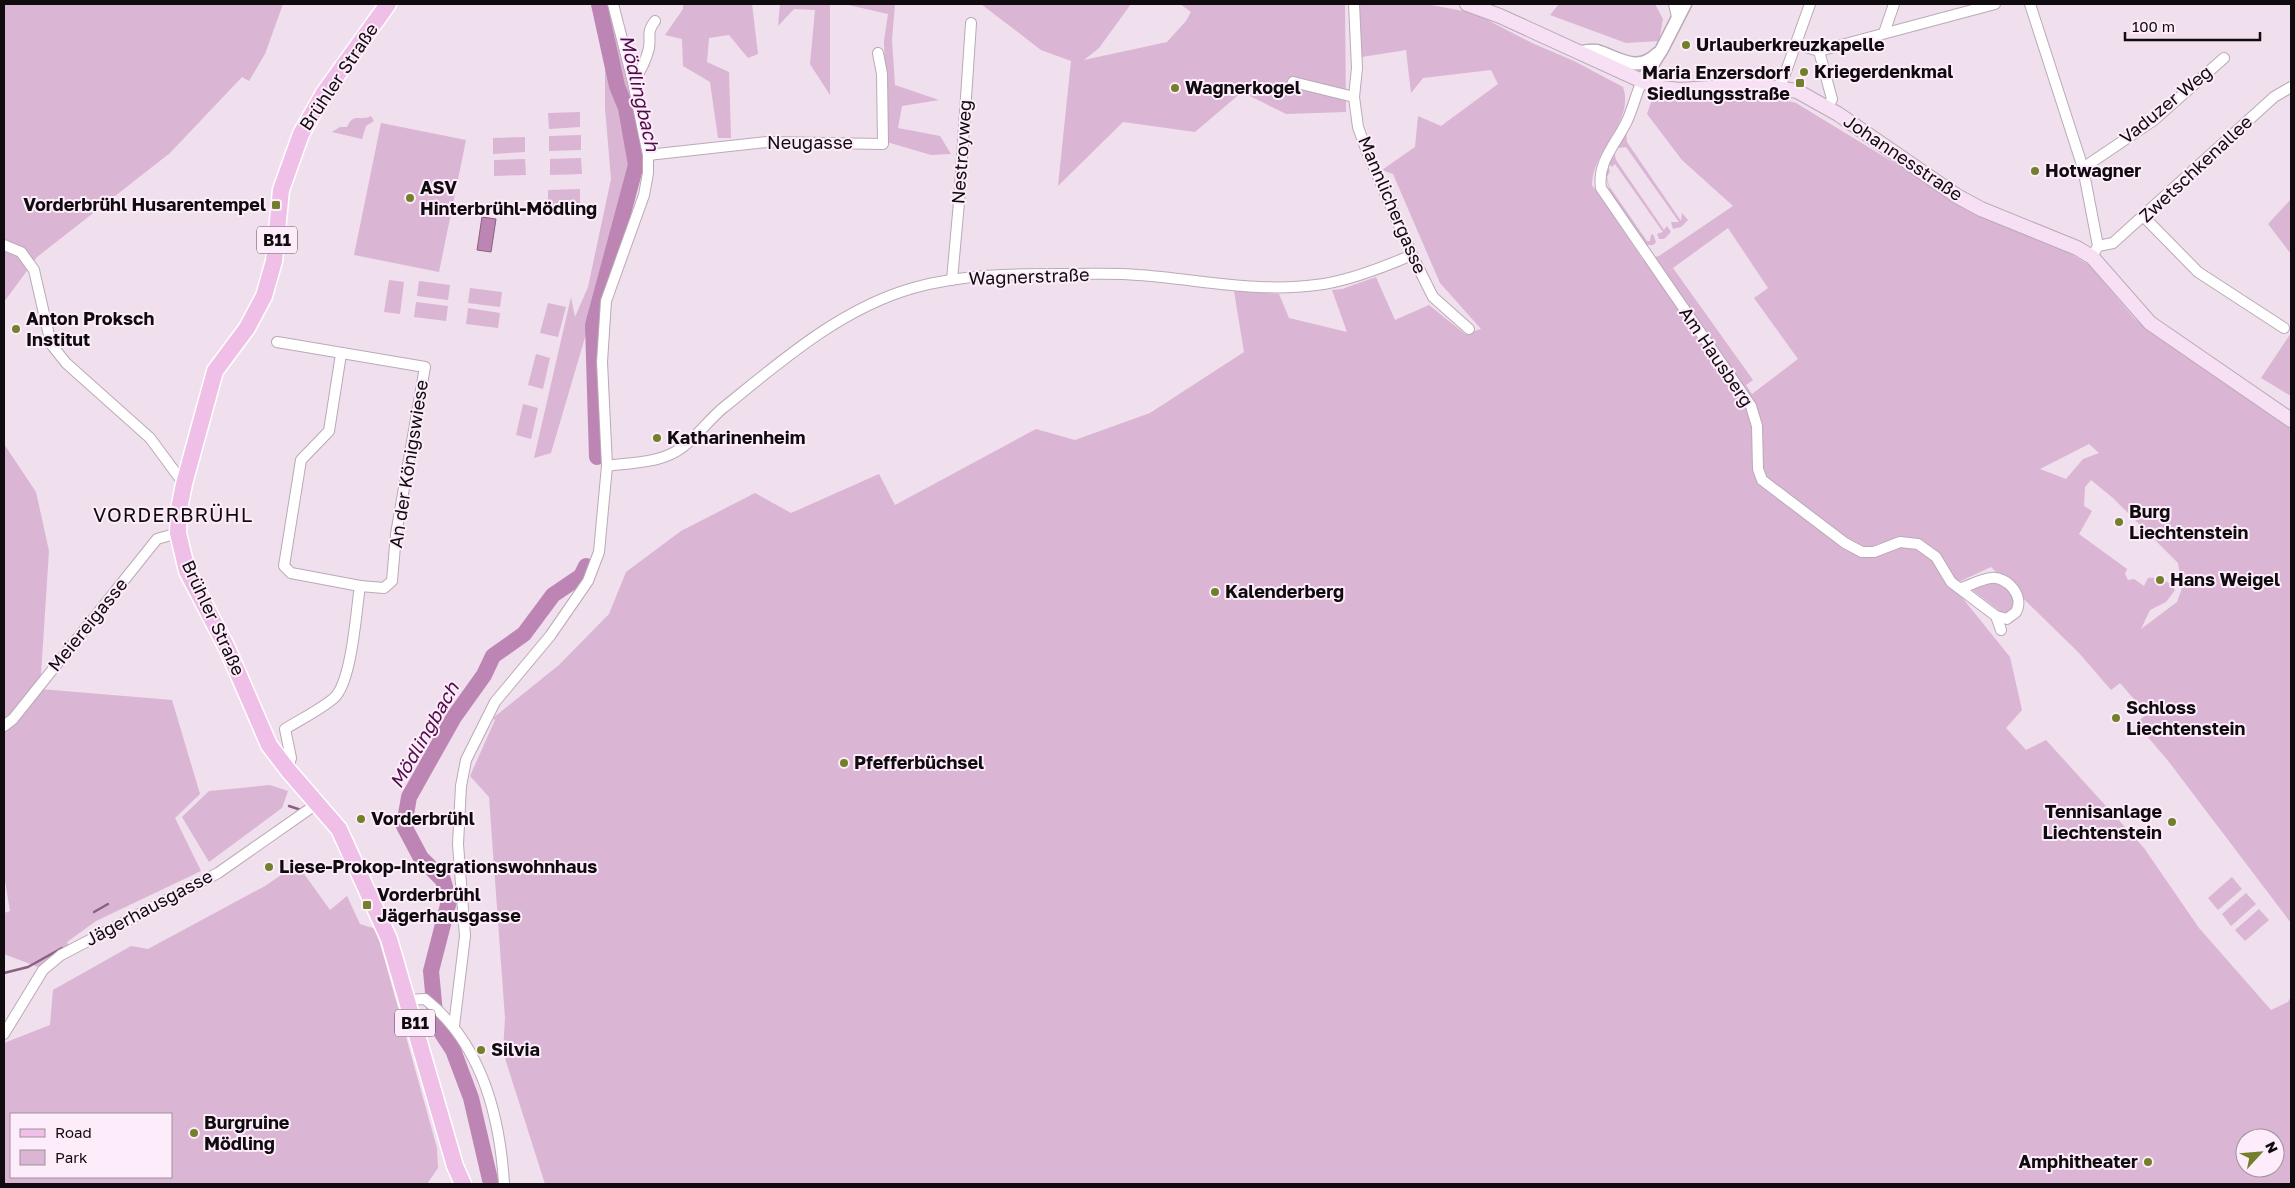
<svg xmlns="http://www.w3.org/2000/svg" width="2295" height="1188" font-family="'Golos Text',sans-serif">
	<rect width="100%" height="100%" fill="#f0dfed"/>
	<g fill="#dab5d4" fill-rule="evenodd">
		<polygon points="4,4 283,4 265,54 249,81 242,77 170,153 37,257 4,302"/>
		<polygon points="591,4 607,4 634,110 641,175 591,317 551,453 534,458 571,297 575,317 588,287 611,179 605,108 605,58"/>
		<polygon points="683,4 752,4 758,54 748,58 729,35 709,38 707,62 729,72 731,138 718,138 710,82 683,66 682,39 665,35 683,9"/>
		<polygon points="780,4 830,4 830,95 810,64 815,10 794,9 778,26"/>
		<polygon points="844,4 895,4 892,40 895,85 939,100 902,106 898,128 940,136 951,154 931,155 887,142 884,41 888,14"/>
		<polygon points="981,4 1131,4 1099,48 1084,60 1167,42 1186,21 1191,12 1180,4 1345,4 1346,112 1286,114 1242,92 1195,132 1123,122 1058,186 1071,61 1041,50"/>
		<path d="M1358 4H1426L1474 13 1532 43 1574 61 1623 87C1635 122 1593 148 1592 185L1643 260 1659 256 1733 206 1682 160 1647 114 1652 99 1757 94 1796 103 1970 209 2068 252 2089 265 2135 319 2159 338 2291 426V923L2169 762 2136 723 2147 714 2120 683 2111 690 2079 653 1991 567 1952 585 2010 657 2022 710 2006 728 2026 750 2046 740 2144 848 2199 928 2271 1010 2288 1002 2291 996V1184H545L503 1052 505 1018 489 797 470 776 495 720 493 718 559 665 609 614 626 572 681 531 755 493 791 513 879 474 895 505 1036 429 1075 440 1150 413 1244 352 1234 291 1279 294 1289 318 1347 332 1332 290 1342 289 1376 277 1395 320 1429 305 1465 334 1481 329 1440 283 1393 174 1382 170 1415 147 1418 116 1441 126 1498 84 1491 70 1423 78 1411 93 1406 50 1362 57ZM1728 228 1768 288 1754 298 1798 359 1752 394 1746 385 1753 380 1673 268ZM2089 444 2099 453 2083 459 2066 479 2040 469ZM2091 480 2113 498 2178 563 2182 588 2177 602 2141 629 2150 610 2166 602 2175 590C2168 580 2160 577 2148 578L2144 586 2134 579 2128 580 2125 574 2127 569 2079 534 2092 511 2084 506 2085 487ZM2245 1138H2275V1168H2245Z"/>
		<polygon points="1559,4 1655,4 1663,19 1659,41 1626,43 1550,15"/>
		<polygon points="580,112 580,127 549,129 548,113"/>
		<path d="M371 116 374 121 366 126 362 139 332 132 340 127H347C354 112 359 122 371 116Z"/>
		<polygon points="381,123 466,140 439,272 354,255"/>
		<polygon points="1626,131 1627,142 1681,221 1682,213 1688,220 1681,227 1673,229 1671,222 1679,222 1626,147 1619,148 1617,145"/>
		<polygon points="581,135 581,150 549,151 549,136"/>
		<polygon points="525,137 525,152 493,154 493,138"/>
		<polygon points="1614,151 1616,160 1664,230 1667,226 1671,232 1664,239 1659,239 1657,234 1663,232 1615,164 1612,167 1608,163"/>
		<polygon points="581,158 582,174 550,175 550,159"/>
		<polygon points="525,159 526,175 494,176 494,160"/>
		<path d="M1608 167 1610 171 1607 177 1609 186 1647 241H1650L1651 235 1653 234 1656 242 1653 245H1646C1633 227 1599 189 1608 167Z"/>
		<polygon points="580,189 580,204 548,206 548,190"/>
		<polygon points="2291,199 2291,254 2268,224"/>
		<polygon points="389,280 404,282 400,314 384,312"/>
		<polygon points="419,281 450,285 448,300 417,296"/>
		<polygon points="470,288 502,292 500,307 468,303"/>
		<polygon points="416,302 448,306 446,321 414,317"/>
		<polygon points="548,303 566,307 558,337 540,333"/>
		<polygon points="468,308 500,313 498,328 466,324"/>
		<polygon points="2291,333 2291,396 2261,378"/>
		<polygon points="536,354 550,358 543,389 528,385"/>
		<polygon points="523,404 538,408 531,439 516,435"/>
		<polygon points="4,444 36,492 49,551 40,689 172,700 200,794 175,818 201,871 96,921 67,942 69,947 38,967 4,954 4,913 10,911 4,875"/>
		<polygon points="1989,582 1998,583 2011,589 2016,605 2008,612 2001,612 1971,589"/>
		<polygon points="270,785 288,791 282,808 209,862 182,817 209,791"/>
		<path d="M297 864 330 910 347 896 360 924 376 929 437 1148 438 1168 427 1184H4V1043L50 1025 53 990 131 946 148 949 265 886ZM11 1114H171V1177H11Z"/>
		<polygon points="2232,877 2242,889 2218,910 2208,898"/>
		<polygon points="2246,893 2256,904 2231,926 2222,914"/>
		<polygon points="2259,909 2269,920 2245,941 2235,930"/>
	</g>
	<polygon fill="#bd85b4" stroke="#896082" points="482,217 496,219 491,252 477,250"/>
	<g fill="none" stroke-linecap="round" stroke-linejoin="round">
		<g stroke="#896082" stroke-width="2.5">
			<polyline points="289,806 301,810"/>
			<polyline points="94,912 108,904"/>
			<polyline points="4,973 28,967 62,948"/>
		</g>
		<g stroke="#bd85b4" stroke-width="16">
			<polyline points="597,457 593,325 636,165 626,108 617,86 599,4"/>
			<polyline points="491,1184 471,1098 453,1050 436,1024 431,971 449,901 443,880 421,858 404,826 409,797 454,717 484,675 493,656 524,634 553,595 581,576 586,566"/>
		</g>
		<defs>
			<g id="minor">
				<polyline points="1354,4 1357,68 1354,97 1358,127 1366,149 1412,255 1433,297 1469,329"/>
				<polyline points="1674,4 1677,17"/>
				<polyline points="2030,4 2083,168 2098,246 2092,257"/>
				<polyline points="1884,33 1894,4"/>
				<polyline points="1796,44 1819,51 1995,4"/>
				<polyline points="1819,51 1832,99 1827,108"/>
				<path d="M1642 81C1636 94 1633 108 1627 121 1616 144 1597 162 1601 188L1751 406 1757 426 1758 469 1762 480 1845 543 1862 552H1874L1900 542 1918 544 1936 557 1951 582 1996 616 2001 630"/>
				<path d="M633 82C640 72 646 61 649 48 651 35 646 33 655 21"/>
				<polyline points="1293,82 1354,97"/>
				<polyline points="1780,88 1810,4"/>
				<polyline points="648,155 767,142 883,144 882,74 878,53"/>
				<polyline points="2083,168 2154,120 2224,58"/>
				<polyline points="2144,217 2198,272 2284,328"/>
				<polyline points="4,245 21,252 34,270 51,344 66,363 150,438 184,484"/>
				<polyline points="2098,246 2113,243 2274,97 2291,87"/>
				<polyline points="952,280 959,202 971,23"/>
				<polyline points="277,342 425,367 396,534 392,581 384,588 360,586 291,573 284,566 301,460 329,431 341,354"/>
				<path d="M607 466C628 463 652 463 671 454 691 445 706 422 723 408 781 361 840 309 913 288 965 273 1020 274 1073 274 1095 274 1117 273 1138 275 1197 279 1257 293 1316 285 1346 282 1384 267 1412 255"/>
				<path d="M1961 588C1971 585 1981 579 1991 578 2007 576 2025 596 2016 612 2014 614 2009 617 2007 619L1996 616"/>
				<polyline points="4,726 13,719 157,539 178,533"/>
				<path d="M288 770 291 758 285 729C301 719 320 710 334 698 352 682 356 611 360 586"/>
				<path d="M408 1000 425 999C481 1043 500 1116 504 1184"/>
				<polyline points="454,1026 465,936 458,844 461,786 466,760 495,702 550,636 588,581 599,552 607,466 602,362 606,301 644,195 648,173 648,155 633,82 613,4"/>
				<polyline points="4,1034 43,970 61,955 218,873 318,803"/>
			</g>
			<g id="tertiary">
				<path d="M1581 52C1586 51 1592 50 1597 51 1617 57 1637 74 1657 54"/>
				<polyline points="1642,81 1662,49 1685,4"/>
			</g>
			<polyline id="secondary" points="1467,4 1500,16 1642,81 1662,88 1680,90 1756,85 1797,91 1838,114 1957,196 1981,209 2077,248 2092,257 2150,323 2291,420"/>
			<polyline id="primary" points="388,4 324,93 301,134 281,190 274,261 264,296 247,328 215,371 184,484 179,509 178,533 187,571 227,648 269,745 288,770 339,829 389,939 455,1166 463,1184"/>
		</defs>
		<use href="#minor" stroke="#baaab7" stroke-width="12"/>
		<use href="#tertiary" stroke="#baaab7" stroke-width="15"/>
		<use href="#secondary" stroke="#baaab7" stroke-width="16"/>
		<use href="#primary" stroke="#fff" stroke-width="19"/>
		<use href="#minor" stroke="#fff" stroke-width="10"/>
		<use href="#tertiary" stroke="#fff" stroke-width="12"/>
		<use href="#secondary" stroke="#f7dff4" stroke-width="14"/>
		<use href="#primary" stroke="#efbfe8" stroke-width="16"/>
	</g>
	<g fill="#747f2c" stroke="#fdecfa" stroke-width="2">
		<circle cx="1686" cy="45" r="5"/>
		<circle cx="1804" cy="72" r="5"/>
		<rect x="1795" y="78" width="10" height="10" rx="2.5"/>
		<circle cx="1175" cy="88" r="5"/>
		<circle cx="2035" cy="171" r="5"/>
		<circle cx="410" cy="198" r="5"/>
		<rect x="271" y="200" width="10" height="10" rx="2.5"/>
		<circle cx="16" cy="329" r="5"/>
		<circle cx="657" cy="438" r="5"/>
		<circle cx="2119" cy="522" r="5"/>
		<circle cx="2160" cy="580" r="5"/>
		<circle cx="1215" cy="592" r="5"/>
		<circle cx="2116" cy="718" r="5"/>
		<circle cx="844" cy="763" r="5"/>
		<circle cx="361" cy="819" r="5"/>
		<circle cx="2172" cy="822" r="5"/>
		<circle cx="269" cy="867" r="5"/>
		<rect x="362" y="900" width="10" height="10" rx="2.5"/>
		<circle cx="481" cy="1050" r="5"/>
		<circle cx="194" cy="1133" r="5"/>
		<circle cx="2148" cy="1162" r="5"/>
	</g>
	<g text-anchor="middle" stroke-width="4" stroke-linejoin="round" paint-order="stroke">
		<g fill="#fdecfa" stroke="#574e56" stroke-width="1">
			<rect x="257" y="226.5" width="40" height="27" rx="4"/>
			<rect x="395" y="1009.5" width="40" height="27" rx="4"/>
		</g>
		<g font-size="16" font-weight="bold" fill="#100b0f">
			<text x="277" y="246">B11</text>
			<text x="415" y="1029">B11</text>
		</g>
		<g font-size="18" font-weight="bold" fill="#100b0f" stroke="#fdecfa" text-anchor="start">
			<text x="1696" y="51">Urlauberkreuzkapelle</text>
			<text x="1814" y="78">Kriegerdenkmal</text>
			<text x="1790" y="79" text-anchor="end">Maria Enzersdorf<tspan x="1790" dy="21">Siedlungsstraße</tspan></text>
			<text x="1185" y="94">Wagnerkogel</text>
			<text x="2045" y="177">Hotwagner</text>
			<text x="420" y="194">ASV<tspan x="420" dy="21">Hinterbrühl-Mödling</tspan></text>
			<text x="266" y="211" text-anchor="end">Vorderbrühl Husarentempel</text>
			<text x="26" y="325">Anton Proksch<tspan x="26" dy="21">Institut</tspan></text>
			<text x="667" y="444">Katharinenheim</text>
			<text x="2129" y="518">Burg<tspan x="2129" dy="21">Liechtenstein</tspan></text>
			<text x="2170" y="586">Hans Weigel</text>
			<text x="1225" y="598">Kalenderberg</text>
			<text x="2126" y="714">Schloss<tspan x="2126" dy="21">Liechtenstein</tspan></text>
			<text x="854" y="769">Pfefferbüchsel</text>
			<text x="2162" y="818" text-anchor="end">Tennisanlage<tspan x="2162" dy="21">Liechtenstein</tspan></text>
			<text x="371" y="825">Vorderbrühl</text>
			<text x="279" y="873">Liese-Prokop-Integrationswohnhaus</text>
			<text x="377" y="901">Vorderbrühl<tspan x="377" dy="21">Jägerhausgasse</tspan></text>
			<text x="491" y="1056">Silvia</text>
			<text x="204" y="1129">Burgruine<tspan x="204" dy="21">Mödling</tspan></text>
			<text x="2138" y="1168" text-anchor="end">Amphitheater</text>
		</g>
		<g font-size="18" fill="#100b0f" stroke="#fdecfa">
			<text transform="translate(339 77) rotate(-56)" y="6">Brühler Straße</text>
			<text transform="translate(2166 105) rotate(-39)" y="6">Vaduzer Weg</text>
			<text x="810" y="149">Neugasse</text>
			<text transform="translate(962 152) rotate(-86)" y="6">Nestroyweg</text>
			<text transform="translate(1903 158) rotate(34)" y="6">Johannesstraße</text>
			<text transform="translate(2196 169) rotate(-43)" y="6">Zwetschkenallee</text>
			<text transform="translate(1392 205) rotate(67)" y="6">Mannlichergasse</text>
			<text transform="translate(1029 277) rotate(-2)" y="6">Wagnerstraße</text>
			<text transform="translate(1716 357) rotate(56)" y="6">Am Hausberg</text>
			<text transform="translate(409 464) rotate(-81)" y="6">An der Königswiese</text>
			<text transform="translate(213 618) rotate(65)" y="6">Brühler Straße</text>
			<text transform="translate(88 625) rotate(-51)" y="6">Meiereigasse</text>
			<text transform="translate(149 908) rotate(-28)" y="6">Jägerhausgasse</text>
		</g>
		<g font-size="19" font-style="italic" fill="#500c4a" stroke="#fdecfa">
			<text transform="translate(640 93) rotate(77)" y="7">Mödlingbach</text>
			<text transform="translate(424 735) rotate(-60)" y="7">Mödlingbach</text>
		</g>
		<g font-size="20" letter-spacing="1" fill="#100b0f" stroke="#fdecfa">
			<text x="173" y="522">VORDERBRÜHL</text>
		</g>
	</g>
	<rect width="2295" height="1188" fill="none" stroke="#100b0f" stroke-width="10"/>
	<rect x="10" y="1113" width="162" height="65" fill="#fdecfa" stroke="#9e929c"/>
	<rect x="20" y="1129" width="25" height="8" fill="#efbfe8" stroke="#9e929c"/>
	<text x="55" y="1138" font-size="15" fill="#100b0f">Road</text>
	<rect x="20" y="1150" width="25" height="15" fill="#dab5d4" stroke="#9e929c"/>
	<text x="55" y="1163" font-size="15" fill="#100b0f">Park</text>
	<g transform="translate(2260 1153) rotate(64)"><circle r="24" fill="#fdecfa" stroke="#9e929c"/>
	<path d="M0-4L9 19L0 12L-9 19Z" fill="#747f2c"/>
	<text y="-8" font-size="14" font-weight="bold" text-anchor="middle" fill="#100b0f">N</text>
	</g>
	<path d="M2125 32v8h135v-8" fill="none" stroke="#100b0f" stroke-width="2.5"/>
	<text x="2132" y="32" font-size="15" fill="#100b0f" stroke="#fdecfa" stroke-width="4" paint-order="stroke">100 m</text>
</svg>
